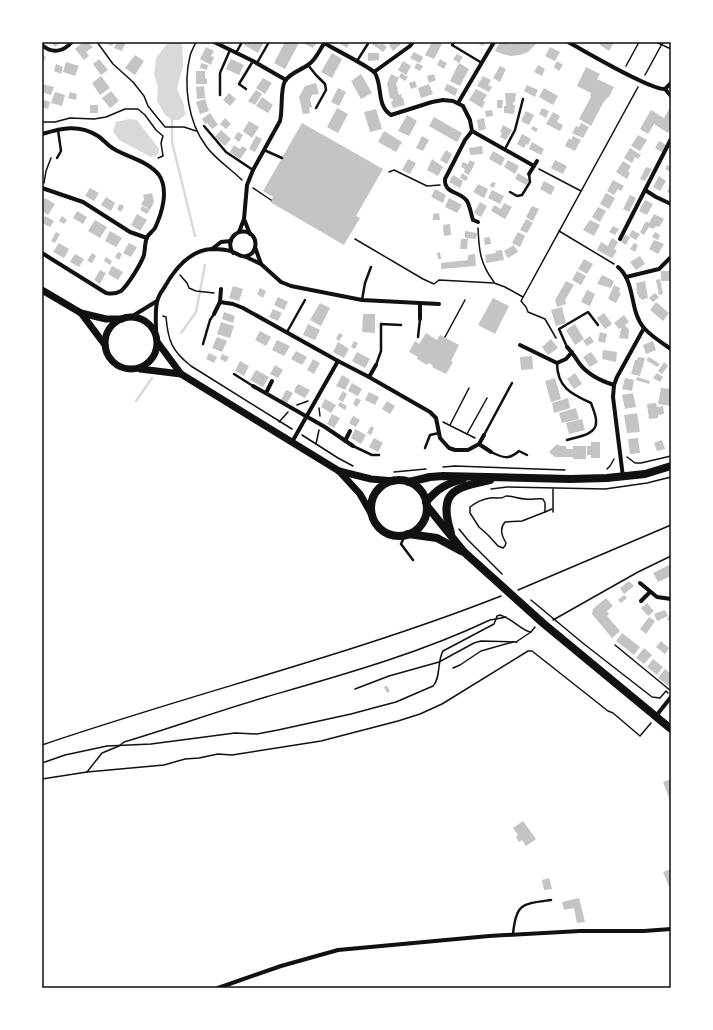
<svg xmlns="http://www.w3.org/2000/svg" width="713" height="1030" font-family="'Times New Roman',serif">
	<rect width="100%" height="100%" fill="#fff"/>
	<g fill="#d9d9d9">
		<polygon points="178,42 182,42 183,66 177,89 184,105 185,115 179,120 172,120 165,115 157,101 158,87 154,74 156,58 167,44"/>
		<polygon points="129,119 137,120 159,149 158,155 151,157 119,140 113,131 116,122"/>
	</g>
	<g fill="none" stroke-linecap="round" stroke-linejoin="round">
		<g stroke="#d9d9d9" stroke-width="2.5">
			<polyline points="172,120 172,142 195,236"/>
			<polyline points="181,333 196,312 205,265"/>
			<polyline points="136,401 152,378"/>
		</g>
	</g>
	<g fill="#c4c4c4">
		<polygon points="51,42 61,42 55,47"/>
		<polygon points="83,42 88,42 93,47 86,52 89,56 84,60 75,49"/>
		<polygon points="102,42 114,42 112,46"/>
		<polygon points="117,42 126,42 122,51 114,48"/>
		<polygon points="246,42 260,42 263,44 258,53 244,45"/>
		<polygon points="285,42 296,42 299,43 285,69 274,63"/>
		<polygon points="301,42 317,42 313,48"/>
		<polygon points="337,42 350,42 347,48"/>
		<polygon points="374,42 380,45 381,42 387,47 383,52 372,44"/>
		<polygon points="393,42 400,42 401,44 393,51 389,45"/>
		<polygon points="432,42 438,42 442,44 434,59 425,55"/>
		<polygon points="476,42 485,42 483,46"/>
		<polygon points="500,42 511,44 519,42 538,42 528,52 520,55 511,56 502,54 495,51"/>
		<polygon points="602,42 614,42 609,51 600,45"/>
		<polygon points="206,47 214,51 211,56 214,57 211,65 200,59"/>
		<polygon points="550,47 560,52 555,61 545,56"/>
		<polygon points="414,52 423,57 420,63 410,58"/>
		<polygon points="332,53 342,59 332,78 321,72"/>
		<polygon points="368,53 379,53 379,60 368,61"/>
		<polygon points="457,54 463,57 459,63 453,59"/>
		<polygon points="42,55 46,57 42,65"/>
		<polygon points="135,55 144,61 135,75 125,68"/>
		<polygon points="99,59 108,70 101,75 93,64"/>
		<polygon points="231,59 244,65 239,75 226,69"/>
		<polygon points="440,59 447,63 444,69 437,65"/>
		<polygon points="403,61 411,66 406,75 398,70"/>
		<polygon points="557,61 563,65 559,71 554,67"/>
		<polygon points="66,62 79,66 75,76 63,72"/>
		<polygon points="201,63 208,65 207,70 200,68"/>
		<polygon points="417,63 423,66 420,71 414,68"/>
		<polygon points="459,63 469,69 460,86 450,81"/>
		<polygon points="56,64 63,67 61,74 54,71"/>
		<polygon points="538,65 545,69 542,76 534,72"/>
		<polygon points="500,66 506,69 500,82 493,78"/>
		<polygon points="586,67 600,74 597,79 614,87 609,97 608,97 603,103 591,126 579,119 591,97 590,96 591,93 577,86"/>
		<polygon points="196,71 205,71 205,78 207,79 207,84 196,84"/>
		<polygon points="401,73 408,77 405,81 399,77"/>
		<polygon points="361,74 372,93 361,99 351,81"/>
		<polygon points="391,74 399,78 396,84 398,89 397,89 399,95 401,94 402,98 403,98 405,105 393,108 391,102 393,101 392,98 390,99 387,84"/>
		<polygon points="434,74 436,80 429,83 427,76"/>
		<polygon points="101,76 110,88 100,95 92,83"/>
		<polygon points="483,76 491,80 488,85 492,87 489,92 477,86"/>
		<polygon points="263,78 272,83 265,94 256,88"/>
		<polygon points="415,81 417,87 411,89 409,83"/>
		<polygon points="316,83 319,94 312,95 310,99 312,107 309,108 310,113 303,114 299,97 305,86"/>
		<polygon points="42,84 54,87 51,95 44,93 42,98"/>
		<polygon points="429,84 433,94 421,98 418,88"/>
		<polygon points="447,84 458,89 455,96 444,90"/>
		<polygon points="527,85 538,90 535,97 524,91"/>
		<polygon points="204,86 205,98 197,99 196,87"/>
		<polygon points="338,88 346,92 339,106 331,102"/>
		<polygon points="544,88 558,96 553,105 539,97"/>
		<polygon points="476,89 487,95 483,101 485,102 482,108 469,100"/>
		<polygon points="256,90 262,94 255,105 248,101"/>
		<polygon points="111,91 119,101 110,108 102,98"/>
		<polygon points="55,92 65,95 62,106 51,103"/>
		<polygon points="70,92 77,94 76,100 68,98"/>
		<polygon points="229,93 236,99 230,106 223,100"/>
		<polygon points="505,93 516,93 515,102 513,102 513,105 515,105 514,114 504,113 504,106 506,106"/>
		<polygon points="262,97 273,105 268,113 256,106"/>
		<polygon points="205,99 209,111 200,114 196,102"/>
		<polygon points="44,100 50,102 48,109 42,107"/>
		<polygon points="497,100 503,100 502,108 497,108"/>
		<rect x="90" y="105" width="8" height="8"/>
		<polygon points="671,106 671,127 668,133 654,124 648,134 640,129 651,110 664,118"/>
		<polygon points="337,108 348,114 338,133 327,127"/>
		<polygon points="542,108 549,111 546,118 539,114"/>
		<polygon points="376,109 382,129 370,132 364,112"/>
		<polygon points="492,110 493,116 486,117 485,111"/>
		<polygon points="526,111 534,115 529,125 521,121"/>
		<polygon points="553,112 560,116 557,122 563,125 560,131 546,124"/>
		<polygon points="210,113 218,125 212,129 207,123 205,124 202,119"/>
		<polygon points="407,115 417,121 409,136 398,131"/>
		<polygon points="434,117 462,133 457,142 429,126"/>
		<polygon points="225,118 231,124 226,129 220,124"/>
		<polygon points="484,118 486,129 479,131 477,120"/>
		<polygon points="249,121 259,127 252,138 243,131"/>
		<polygon points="302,123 383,169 356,216 360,218 344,245 270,202 273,197 263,191"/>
		<polygon points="581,123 589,127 583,138 572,133 576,126 579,127"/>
		<polygon points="503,125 512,130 506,140 500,137 502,133 500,132"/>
		<polygon points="533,126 538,129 536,132 531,129"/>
		<polygon points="221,130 231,139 225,146 215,137"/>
		<polygon points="384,131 402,142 396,152 378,142"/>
		<polygon points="238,132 243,135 239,142 234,138"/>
		<polygon points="522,134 531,139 528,145 526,144 524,148 517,144"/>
		<polygon points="638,135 647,140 640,151 631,146"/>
		<polygon points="256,136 262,139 255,152 249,149"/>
		<polygon points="422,136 429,140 423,151 416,148"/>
		<polygon points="573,136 581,140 575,151 565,146 569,138 571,140"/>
		<polygon points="659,141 666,145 662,152 655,148"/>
		<polygon points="532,142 544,149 541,155 529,149"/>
		<polygon points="234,145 240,149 242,146 247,149 240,159 230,152"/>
		<polygon points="482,146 483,154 470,155 469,148"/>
		<polygon points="630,148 641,155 638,159 635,157 632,163 624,158"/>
		<polygon points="446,150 452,154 447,164 440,160"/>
		<polygon points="493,151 505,158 501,166 489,159"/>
		<polygon points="408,159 416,163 410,174 402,170"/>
		<polygon points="432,159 443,167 438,176 427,170"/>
		<polygon points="470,160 475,163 469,175 464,172 465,169 461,167 463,162 468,164"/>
		<polygon points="508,160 519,166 515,174 504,167"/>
		<polygon points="555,160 567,166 563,174 551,168"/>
		<polygon points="623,161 631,166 628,171 630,173 627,179 616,172"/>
		<polygon points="667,165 671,167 671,172 665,169"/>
		<polygon points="646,167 652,169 645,181 640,179"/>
		<polygon points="462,173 468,177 466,181 460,178"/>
		<polygon points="518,173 529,180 526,185 515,179"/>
		<polygon points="453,175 463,181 460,188 449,182"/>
		<polygon points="659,176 666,181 660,191 653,187"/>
		<polygon points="613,180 624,186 621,191 618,189 614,195 607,191"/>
		<polygon points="544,181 555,187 551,195 540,189"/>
		<polygon points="492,182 496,183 493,188 490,186"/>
		<polygon points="478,184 488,189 484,198 473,192"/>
		<polygon points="671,185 671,194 667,192"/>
		<polygon points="90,188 99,193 94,201 85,196"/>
		<polygon points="435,189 446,195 443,203 431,197"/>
		<polygon points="492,190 504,196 500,204 488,198"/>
		<polygon points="152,193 154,202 150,210 141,204 144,200 143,195"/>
		<polygon points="606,193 615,198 609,209 600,204"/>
		<polygon points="630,195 636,198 629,212 623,209"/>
		<polygon points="106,197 115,203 111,211 101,205"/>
		<polygon points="45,198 55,204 48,215 42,211 42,203"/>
		<polygon points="449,198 462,205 457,213 445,207"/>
		<polygon points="645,200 653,204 647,215 639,211"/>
		<polygon points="480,202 487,206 481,217 474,213"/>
		<polygon points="504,203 512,207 505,219 491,211 494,205 501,209"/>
		<polygon points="120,204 124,206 121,212 117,209"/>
		<polygon points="142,206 150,210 147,214 140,210"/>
		<polygon points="532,206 539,209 533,221 526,217"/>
		<polygon points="598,207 606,211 600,222 592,217"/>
		<polygon points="77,211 87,217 83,224 73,218"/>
		<polygon points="439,213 440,220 433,220 433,214"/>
		<polygon points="137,214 147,220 140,231 131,225"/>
		<polygon points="654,214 664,219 659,227 656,226 653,229 649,227 644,235 640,232 646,221 649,223"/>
		<polygon points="45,216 54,221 50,227 42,223"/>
		<polygon points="62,216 67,220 64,224 59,221"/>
		<polygon points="526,219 533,223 527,233 520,230"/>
		<polygon points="95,220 107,227 100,238 88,231"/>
		<polygon points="590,220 600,225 594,236 583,230"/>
		<polygon points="450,224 451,235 444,236 443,225"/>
		<polygon points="613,226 619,229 615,235 609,232"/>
		<polygon points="632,230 640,234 636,240 629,236"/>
		<polygon points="110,231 122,238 116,247 105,241"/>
		<polygon points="465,231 477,233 476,239 465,238"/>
		<polygon points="56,232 60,234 55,243 51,241"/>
		<polygon points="518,232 525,236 520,247 512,243"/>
		<polygon points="655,232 660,235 658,240 652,237"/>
		<polygon points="625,235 630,237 626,245 621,242"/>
		<polygon points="490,237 491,244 485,245 484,238"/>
		<polygon points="612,238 618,242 614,249 617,251 612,258 597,250 601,242 608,246"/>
		<polygon points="461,239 468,239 467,249 460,249"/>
		<polygon points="654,240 664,244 658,254 649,249"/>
		<polygon points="59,243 69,249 64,258 53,252"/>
		<polygon points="129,243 137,247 131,257 123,253"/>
		<polygon points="634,243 638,245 635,252 630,249"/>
		<polygon points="514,245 518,252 508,258 504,251"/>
		<polygon points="502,250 504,260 486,263 485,255 496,253 495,251"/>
		<polygon points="118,252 122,254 119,260 115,257"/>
		<polygon points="440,252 441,259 438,259 437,253"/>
		<polygon points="92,253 96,256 92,263 87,261"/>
		<polygon points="75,254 84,259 79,267 70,262"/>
		<polygon points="475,254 476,266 441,269 441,263 468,260 468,255"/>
		<polygon points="640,256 645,264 636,270 630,262"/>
		<polygon points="106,257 112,261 110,265 104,261"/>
		<polygon points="584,259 593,264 587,274 578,269"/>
		<polygon points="112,266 123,272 118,280 108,274"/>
		<polygon points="100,270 106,273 100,284 94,280"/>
		<polygon points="577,271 586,276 581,285 572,280"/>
		<rect x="661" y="271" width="10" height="10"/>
		<polygon points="602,275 614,281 611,288 597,284"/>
		<polygon points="660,279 663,294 659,295 656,280"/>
		<polygon points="566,281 574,285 565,300 566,304 557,307 555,300"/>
		<polygon points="645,281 648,298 641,300 641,298 639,298 638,294 637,294 636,283"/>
		<polygon points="614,285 620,288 619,292 621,293 616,303 608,299"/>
		<polygon points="233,286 243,289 239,301 229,298"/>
		<polygon points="260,288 266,291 263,298 257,294"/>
		<polygon points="587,290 595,294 590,306 581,302"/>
		<polygon points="655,293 659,297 653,302 649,298"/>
		<polygon points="278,297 288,302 284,310 274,305"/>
		<polygon points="493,298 509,306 495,334 478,325"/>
		<polygon points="656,302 669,313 663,321 650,310"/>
		<polygon points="320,303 330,308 321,326 310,320"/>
		<polygon points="562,307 566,323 556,326 551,310"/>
		<polygon points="273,309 282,313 278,321 269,317"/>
		<polygon points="224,312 235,316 233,323 222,319"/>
		<polygon points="604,313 612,324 605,329 597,318"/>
		<polygon points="363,314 375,314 375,333 362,332"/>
		<polygon points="624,315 629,322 625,325 629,330 628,339 619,338 621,329 622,329 621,328 619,329 614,323"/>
		<polygon points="221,322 234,326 230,338 217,334"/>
		<polygon points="308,324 320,330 315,340 303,335"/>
		<polygon points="575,324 584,339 575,345 566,330"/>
		<polygon points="260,331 271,337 266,346 255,340"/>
		<polygon points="600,332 607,334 605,343 598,341"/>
		<polygon points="339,333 343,335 339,341 336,339"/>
		<polygon points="426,333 437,340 440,335 459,345 451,361 453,362 446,374 432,367 433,365 428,363 427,365 417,359 418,357 409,352 415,341 419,344"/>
		<polygon points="590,336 594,342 587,346 583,341"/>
		<polygon points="217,337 227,341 222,352 212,348"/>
		<polygon points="551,339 558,348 548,355 542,347"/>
		<polygon points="277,340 290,346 284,356 272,350"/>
		<polygon points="354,341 358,343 355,349 351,347"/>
		<polygon points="653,341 656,350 646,354 643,345"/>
		<polygon points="338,342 349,349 344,358 333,352"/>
		<polygon points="603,350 617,352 616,362 602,359"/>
		<polygon points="296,351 307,357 302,365 291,359"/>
		<polygon points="357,352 370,359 365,368 352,361"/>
		<polygon points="591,352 598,362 590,367 583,357"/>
		<polygon points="209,353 217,357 214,363 206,359"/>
		<polygon points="222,354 229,357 226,362 220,359"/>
		<polygon points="532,356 533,369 521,370 520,357"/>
		<polygon points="638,357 645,358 640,376 631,374 635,360 637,360"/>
		<polygon points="649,357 660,364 657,367 646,360"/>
		<polygon points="313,359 320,363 314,374 307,370"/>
		<polygon points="240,361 249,366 244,376 235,371"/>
		<polygon points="664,362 668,366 662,374 658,371"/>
		<polygon points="275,365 283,370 278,378 270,374"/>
		<polygon points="256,370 269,377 263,387 250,380"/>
		<polygon points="575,373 582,384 574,389 567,379"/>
		<polygon points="657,373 663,377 660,382 653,378"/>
		<polygon points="342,375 350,380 345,390 336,386"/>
		<polygon points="637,377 650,381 649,384 636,380"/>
		<polygon points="555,378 561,399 551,402 545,381"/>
		<polygon points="625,378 634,380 632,391 622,389"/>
		<polygon points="352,383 362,389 358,396 348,391"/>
		<polygon points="298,384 310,390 305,398 294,392 296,386 297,386"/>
		<polygon points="661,388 671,389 671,406 658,404"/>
		<polygon points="286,390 293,393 287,403 281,400"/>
		<polygon points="343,391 347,394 343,402 338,399"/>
		<polygon points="369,392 379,397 375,405 365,400"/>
		<polygon points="633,393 636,407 625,409 622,395"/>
		<polygon points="356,398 361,400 357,407 353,404"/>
		<polygon points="568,398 570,408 554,413 552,403"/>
		<polygon points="325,399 336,405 331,413 321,407"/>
		<polygon points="387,401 395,406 390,414 382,409"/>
		<polygon points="340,402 347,406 345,410 338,406"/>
		<polygon points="656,403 657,407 663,406 664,414 658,415 658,418 649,419 647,404"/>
		<polygon points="576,408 579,419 562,423 559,413"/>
		<polygon points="637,413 640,432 627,433 624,415"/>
		<polygon points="332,414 340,418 334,428 327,424"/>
		<polygon points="353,416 360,420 356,427 349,423"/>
		<polygon points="582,419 585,430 569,434 566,423"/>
		<polygon points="371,426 374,428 371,435 367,433"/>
		<polygon points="355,429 366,435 361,444 351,438"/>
		<polygon points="374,438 383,443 378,452 369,447"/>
		<polygon points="638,438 640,453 630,454 628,439"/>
		<polygon points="662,440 665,449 657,451 654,443"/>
		<polygon points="591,442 600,442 600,458 591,458 591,455 587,455 587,446 591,446"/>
		<polygon points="557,444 560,446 566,446 566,449 573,449 573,446 586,446 586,459 573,459 573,457 555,457 549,452"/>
		<polygon points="671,564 671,576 658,582 653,573"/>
		<polygon points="629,581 634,586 624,594 620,588"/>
		<polygon points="624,595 627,598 621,603 618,600"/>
		<polygon points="606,598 613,606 607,611 609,614 607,616 620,631 612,638 592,614 593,609"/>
		<polygon points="647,603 654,611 648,616 641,608"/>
		<polygon points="665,610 668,616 657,621 654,614"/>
		<polygon points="670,613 671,614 671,621 667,620"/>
		<polygon points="649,617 655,621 646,634 640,629"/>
		<polygon points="622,633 640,647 634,655 616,641"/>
		<polygon points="661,641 669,648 665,654 656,647"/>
		<polygon points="644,648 652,655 644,664 636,658"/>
		<polygon points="653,659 663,667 657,675 647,667"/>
		<polygon points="665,669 671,674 671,685 670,687 658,678"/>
		<polygon points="387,686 390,691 387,693 384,687"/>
		<polygon points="671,779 671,803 663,782"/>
		<polygon points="523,821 536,839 526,846 522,840 519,842 516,837 518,835 513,828"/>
		<polygon points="671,869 671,886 669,887 663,872"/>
		<polygon points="549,878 552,889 544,890 542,880"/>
		<polygon points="579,898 585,922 577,923 574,908 564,910 562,902"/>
	</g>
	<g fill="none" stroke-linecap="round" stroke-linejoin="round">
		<g stroke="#111" stroke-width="1.5">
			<polyline points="97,42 113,64 133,82 144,96 148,106 165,127 184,127 196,131"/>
			<path d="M196 42C194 47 191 51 190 56 183 85 188 122 206 146 214 158 231 169 242 180"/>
			<polyline points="656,42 671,49"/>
			<polyline points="626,66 639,42"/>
			<polyline points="645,75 663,42"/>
			<polyline points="42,122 55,122 70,118 94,119 106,117 125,109 138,109 145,115 156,130 163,136 161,143 163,156 158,158"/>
			<polyline points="539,169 581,191"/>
			<polyline points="389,172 394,170 427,186 440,185"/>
			<polyline points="44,183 46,171 51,158"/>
			<polyline points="253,188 271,200"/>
			<path d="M478 228C479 250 480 264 494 282"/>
			<polyline points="559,231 614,264"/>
			<polyline points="355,239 423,279 434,284 439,280 494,283 505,287 523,297"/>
			<polyline points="180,275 187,283 189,288 196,291 214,293"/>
			<path d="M163 316 166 317C168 341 172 351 191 366L292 429"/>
			<polyline points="445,337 465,300"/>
			<polyline points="556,338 545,319 528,312 526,307 521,301 638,87"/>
			<polyline points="297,405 308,401"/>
			<polyline points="319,408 320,416"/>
			<polyline points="279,422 288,412"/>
			<polyline points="443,422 475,438"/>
			<polyline points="450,425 469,388"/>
			<polyline points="467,434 487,398"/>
			<polyline points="302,435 338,458 353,466"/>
			<polyline points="316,444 319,430"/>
			<polyline points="627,457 635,463 641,463 671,456"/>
			<polyline points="443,467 455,466 565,470"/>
			<polyline points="607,469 610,466 614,459"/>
			<polyline points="394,472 426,469"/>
			<polyline points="491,489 507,487 605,489 647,483 671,477"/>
			<polyline points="553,489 553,512"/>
			<path d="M506 496C513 496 519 499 526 499 532 500 537 498 543 499L545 503V512L522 521 505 522C499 529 502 536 506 543L505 546 503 548 498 546 488 535 479 527 470 513V507C475 503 484 499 490 498 497 497 500 500 506 496Z"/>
			<polyline points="545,512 552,509"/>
			<polyline points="459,529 468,540 502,574"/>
			<polyline points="518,590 671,525"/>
			<polyline points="531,600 584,644 652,697 660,698 666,691 668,693"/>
			<polyline points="553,620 638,572 671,556"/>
			<polyline points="516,642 531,632 535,627"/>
			<polyline points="615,645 671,691"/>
			<polyline points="453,668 460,665 481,651 513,642"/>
			<polyline points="355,689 389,676 439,662 474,643 481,641 517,642"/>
			<path d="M42 745C194 693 351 655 501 596"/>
			<path d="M42 763 65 755 107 746 151 744 235 733 257 734 278 730 351 714 377 707 396 702 433 686C441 678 437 661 443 651L494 624 496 619 506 617"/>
			<path d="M87 772 102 753 119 746 124 742C171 728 218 711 266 697 342 675 418 654 490 620L496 619 497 616 500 615C512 618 523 632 531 632"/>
			<polyline points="42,779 87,772 164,765 185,759 199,758 218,754 232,755 321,741 398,721 420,714 442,704 528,651 532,651 608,711 613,713 640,736 651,723"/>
		</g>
		<g stroke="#111" stroke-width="2.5">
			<polyline points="454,42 452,45 482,63"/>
			<polyline points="236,53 242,42"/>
			<polyline points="357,61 369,42"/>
			<polyline points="257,63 269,42"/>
			<polyline points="308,65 316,75 325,84 326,90 316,108"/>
			<polyline points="246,89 239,84 253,61"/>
			<polyline points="220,95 220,73 230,50"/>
			<polyline points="204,126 226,152 253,170"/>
			<polyline points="505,149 515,130 523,99"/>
			<polyline points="264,150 282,158"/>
			<polyline points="57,158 61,151 58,130"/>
			<polyline points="510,192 517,196 522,195 530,182 529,174"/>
			<polyline points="362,300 365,283 371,267"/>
			<polyline points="287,332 305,300"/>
			<polyline points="418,337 420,319"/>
			<polyline points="203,344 210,320 214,314"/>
			<polyline points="567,347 559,329 588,312 598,325"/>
			<path d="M557 363C557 387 571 394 591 403 593 409 597 417 596 423 596 435 576 437 567 440"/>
			<polyline points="376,365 381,351 381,324 401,325"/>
			<polyline points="234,374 253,386"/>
			<polyline points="484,435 512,383"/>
			<polyline points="353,446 372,455 379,455"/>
			<polyline points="425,448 430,435 439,433"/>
			<path d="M491 452C503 458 509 460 519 451L527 455"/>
			<polyline points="405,535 401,544 413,560"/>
			<path d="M513 934C516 903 522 904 551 900"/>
		</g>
		<g stroke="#111" stroke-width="4">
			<polyline points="214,42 253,61 286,80"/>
			<path d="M568 42C585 51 650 90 665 89L671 83"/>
			<path d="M324 43C332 48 372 68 375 73 383 87 376 105 391 115L432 102 443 100 453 101 463 106 470 120 472 131 465 140 445 179C444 194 460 191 467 201 470 206 471 214 473 220L478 222"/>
			<path d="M42 45C52 54 63 52 72 42"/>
			<polyline points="374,72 410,46 413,42"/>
			<polyline points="665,89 671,96"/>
			<polyline points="458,103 494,42"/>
			<polyline points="472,131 534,166"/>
			<path d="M42 134C62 128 79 124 98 136 104 140 108 146 114 149 129 158 148 161 159 175 169 190 162 213 155 228 153 231 149 234 147 237 145 242 145 249 144 255 141 264 128 285 121 291 116 294 111 294 106 293L42 253"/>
			<polyline points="529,174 537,161"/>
			<polyline points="42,188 83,202 130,232 147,238"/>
			<polyline points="645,190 656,197 671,204"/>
			<polyline points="244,219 250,234"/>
			<path d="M239 232 244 219 247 185 253 170 280 121C283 109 280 89 285 81 290 73 301 70 308 65 316 60 320 49 325 42"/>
			<polyline points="620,239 671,139"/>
			<polyline points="255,247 261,264"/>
			<polyline points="212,249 221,242 231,241"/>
			<polyline points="246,257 261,264 281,282 291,286 362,300 439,304"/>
			<path d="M618 267C636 282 629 311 644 328 651 336 662 343 671 349"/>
			<polyline points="626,277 659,269 671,257"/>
			<polyline points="220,302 233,304 243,308 338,361 369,377 430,412 436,418 440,438 449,448 455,450 468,450 479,444 484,435"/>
			<polyline points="214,314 220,302 221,289"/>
			<polyline points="131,317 157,301"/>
			<polyline points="420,319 420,304"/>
			<path d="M156 332C156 322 155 311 157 302 158 297 161 292 164 288 174 270 189 250 212 249 217 249 228 250 233 252 238 254 241 258 247 256 255 254 258 243 253 236 242 224 223 238 233 253"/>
			<polyline points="520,345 557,363 566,359 572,352"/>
			<path d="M567 347C572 352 575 357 579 363 587 374 601 381 614 385"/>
			<polyline points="369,377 376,365"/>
			<polyline points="253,386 325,427 353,446"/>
			<polyline points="266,393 272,381"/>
			<polyline points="345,441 350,431"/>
			<polyline points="292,442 338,361"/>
			<polyline points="479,444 491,452"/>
			<polyline points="623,477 613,397 614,385 617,377 644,328"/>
			<polyline points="640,583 657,597 671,599"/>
			<polyline points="641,601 650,592"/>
			<polyline points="656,716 671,697"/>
			<polyline points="218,988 281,966 338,950 489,936 580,931 644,931 671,929"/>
		</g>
		<g stroke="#111" stroke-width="7">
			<polyline points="42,290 81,313 106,319 122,319"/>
			<polyline points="81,313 105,345"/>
			<circle cx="131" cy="343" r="26"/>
			<polyline points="158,343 181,374 339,471 360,494 372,515"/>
			<polyline points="140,369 181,374"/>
			<polyline points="339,471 371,479 394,481"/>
		</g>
		<g stroke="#111" stroke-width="8">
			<circle cx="399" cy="508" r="28"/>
			<polyline points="409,482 430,477 443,476 570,479 607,478 645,474 671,466"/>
			<path d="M426 502C438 488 446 484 463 479"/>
			<polyline points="427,506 464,552 544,624 671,729"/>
			<path d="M451 533C438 492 453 488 490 480"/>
			<polyline points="408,534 437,538 461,551"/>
		</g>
	</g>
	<rect width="713" height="1030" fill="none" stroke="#ffffff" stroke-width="86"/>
	<rect x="43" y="43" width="627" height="944" fill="none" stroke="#111" stroke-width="1.5"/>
</svg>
